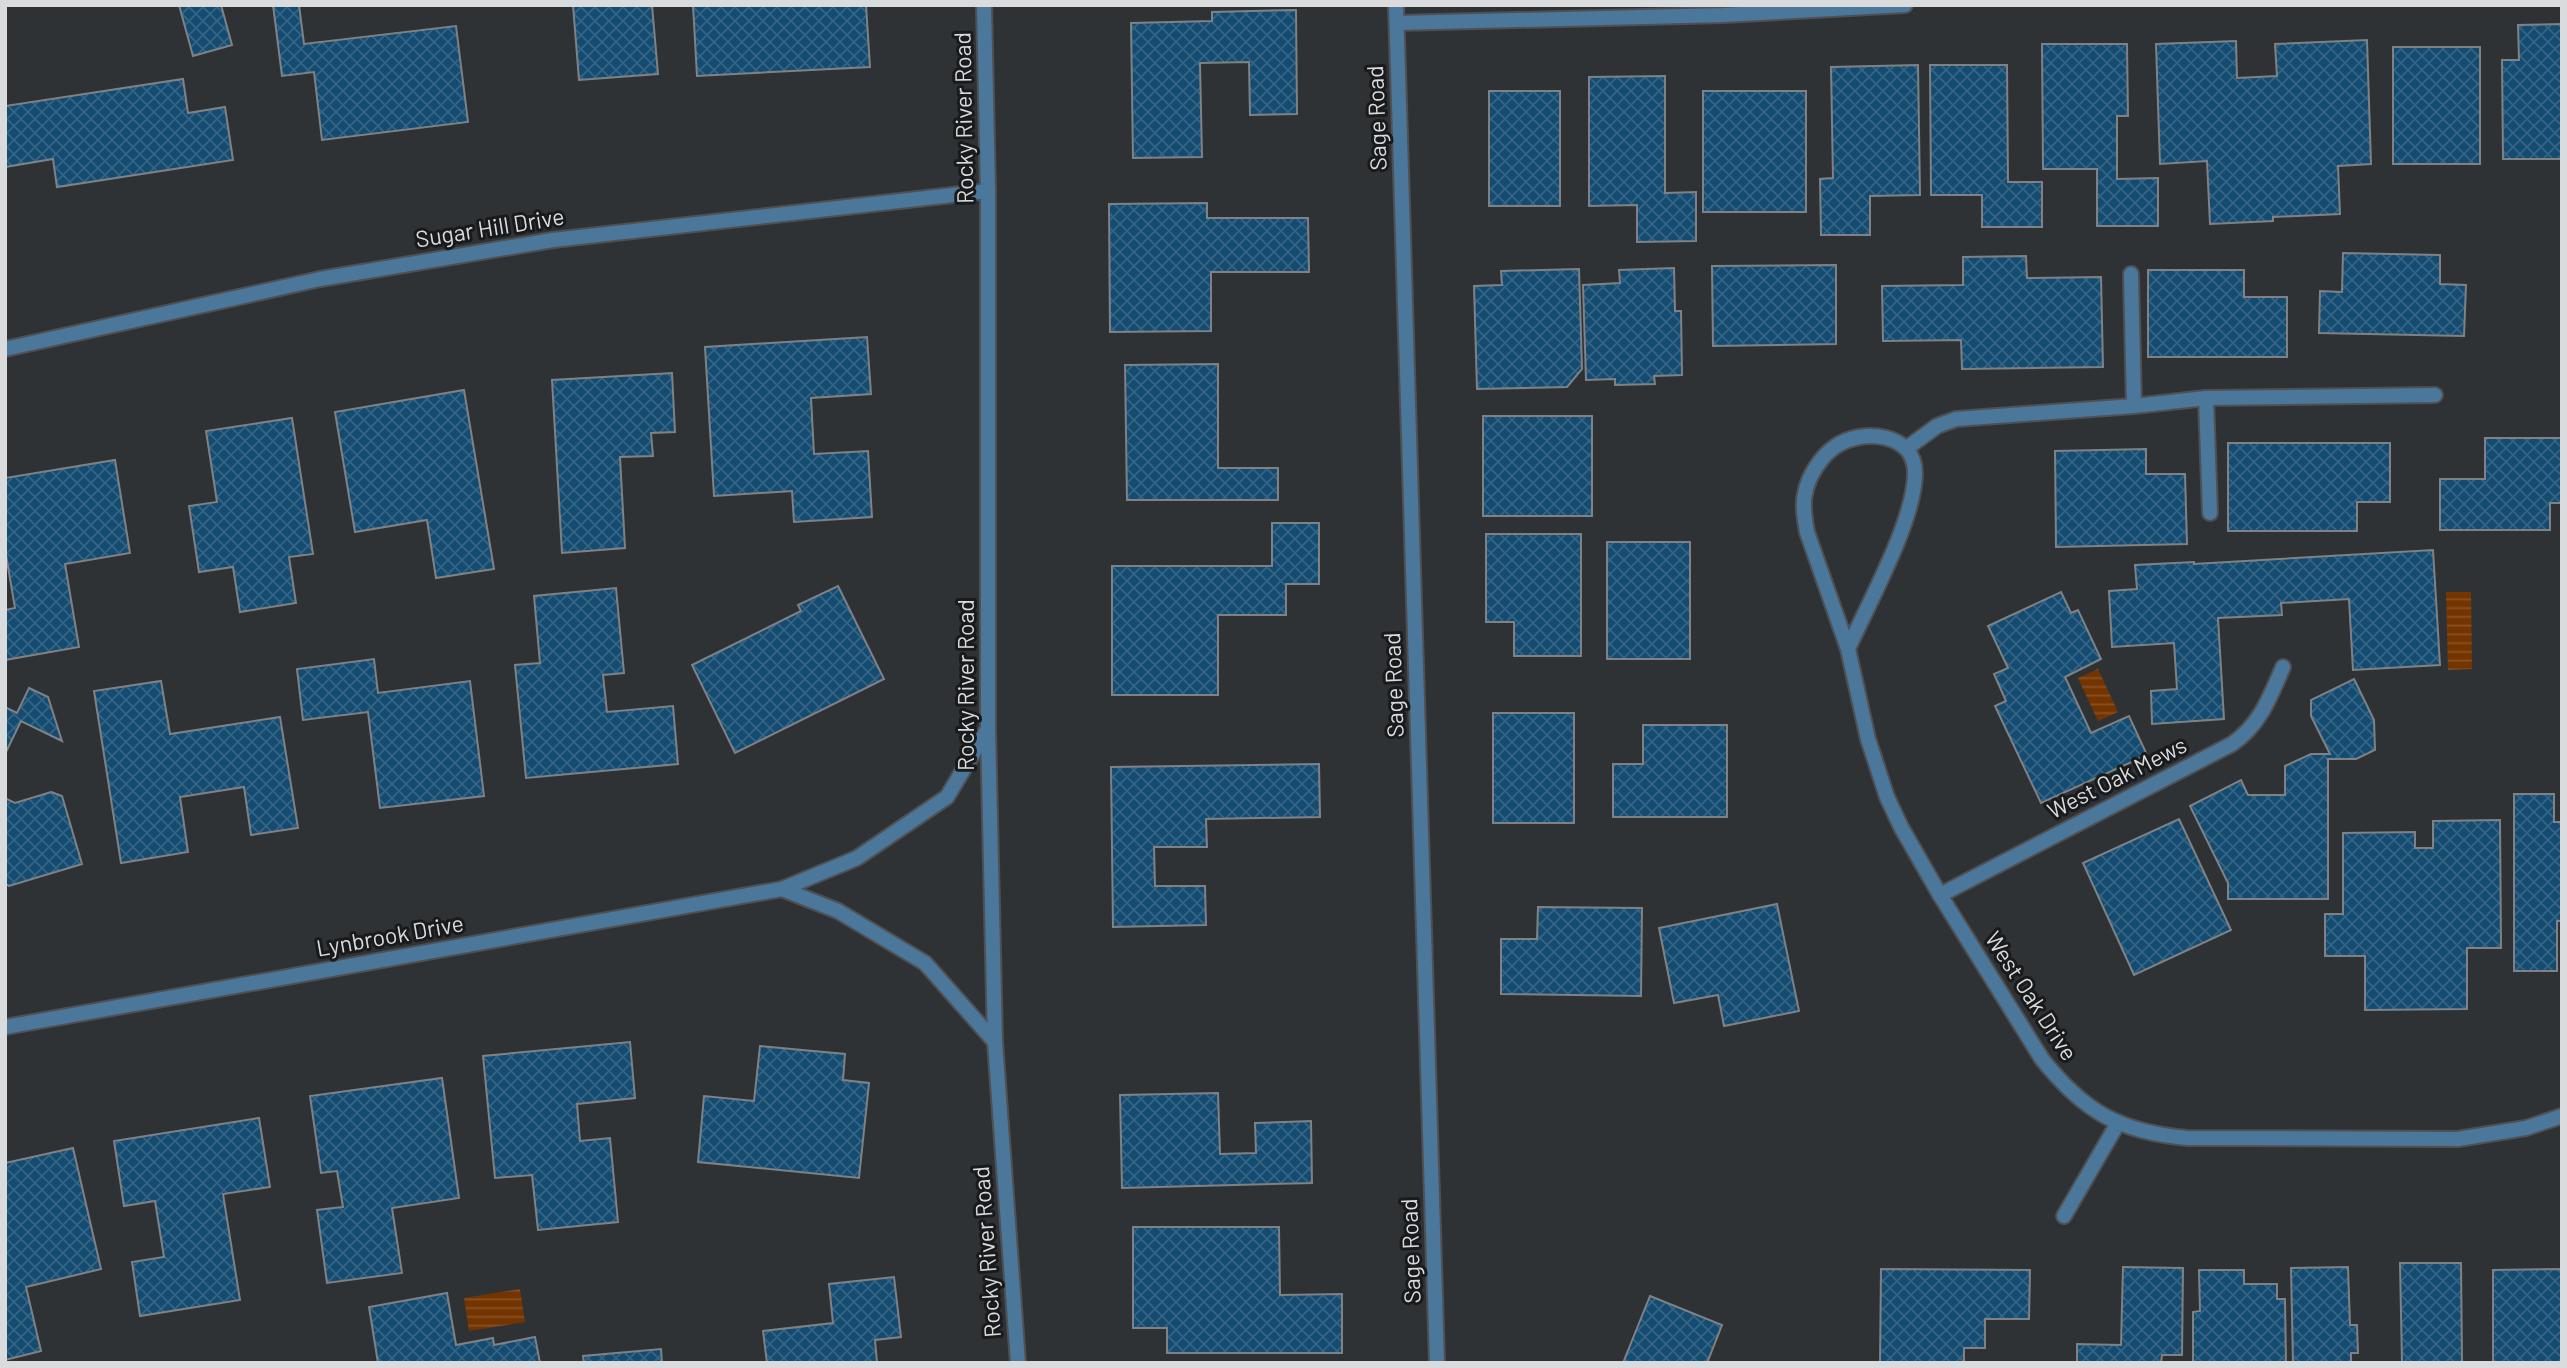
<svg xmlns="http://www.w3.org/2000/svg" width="2567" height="1368" font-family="Barlow,sans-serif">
	<defs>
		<pattern id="water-rules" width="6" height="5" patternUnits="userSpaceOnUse" patternTransform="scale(1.75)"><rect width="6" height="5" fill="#733400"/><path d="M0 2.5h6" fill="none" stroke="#865125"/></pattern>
		<pattern id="building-cross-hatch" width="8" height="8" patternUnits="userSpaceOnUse" patternTransform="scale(1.75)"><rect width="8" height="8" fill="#144b70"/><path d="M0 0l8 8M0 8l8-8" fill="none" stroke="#366484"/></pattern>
	</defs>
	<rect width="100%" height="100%" fill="#2f3235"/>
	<g fill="url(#water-rules)">
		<polygon points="2446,592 2471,592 2472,669 2448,670"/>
		<polygon points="2098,669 2118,712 2098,721 2078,678"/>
		<polygon points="520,1289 525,1322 469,1331 464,1298"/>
	</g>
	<g fill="url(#building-cross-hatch)" stroke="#7e8286" stroke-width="2">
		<polygon points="179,5 221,5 232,45 193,56"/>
		<polygon points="273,5 299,5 304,44 456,26 468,122 322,140 314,72 282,76"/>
		<polygon points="573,5 652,5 658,74 579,80"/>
		<polygon points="693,5 866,5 870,67 697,76"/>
		<polygon points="1296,10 1297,114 1250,115 1249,62 1200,63 1202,157 1133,158 1131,23 1212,21 1212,12"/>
		<polygon points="2562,24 2562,159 2503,159 2502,60 2519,60 2518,25"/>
		<polygon points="2367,40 2371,164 2338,166 2340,214 2273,217 2273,221 2210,224 2207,161 2160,164 2156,44 2236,41 2237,78 2277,76 2275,44"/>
		<polygon points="2042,44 2127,44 2128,116 2117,116 2117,179 2158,178 2158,226 2097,226 2097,169 2043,169"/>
		<rect x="2393" y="47" width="87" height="117"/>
		<polygon points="1918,65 1920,195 1870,196 1870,235 1821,235 1820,179 1833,178 1831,67"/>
		<polygon points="1930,65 2007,65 2008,182 2042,182 2042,227 1982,227 1982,195 1931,195"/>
		<polygon points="1665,76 1665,193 1696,192 1696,241 1637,242 1637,205 1589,206 1589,77"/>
		<polygon points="183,79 188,113 225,107 233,160 57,187 53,159 5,167 5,106"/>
		<rect x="1489" y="91" width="71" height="115"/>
		<rect x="1703" y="91" width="103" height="121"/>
		<polygon points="1207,203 1207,218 1308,218 1309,272 1211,272 1211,331 1110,332 1109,204"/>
		<polygon points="2343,253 2440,255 2440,284 2466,285 2464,336 2319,333 2320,291 2342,292"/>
		<polygon points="2026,256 2027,278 2101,277 2103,367 1962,369 1961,340 1883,341 1882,286 1963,285 1963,257"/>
		<polygon points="1836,265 1836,344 1713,346 1712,266"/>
		<polygon points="1674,268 1675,311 1681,311 1682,375 1654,376 1655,384 1615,385 1615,379 1586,380 1583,285 1620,283 1619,270"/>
		<polygon points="1579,269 1582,369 1567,387 1477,389 1474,286 1502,285 1501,271"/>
		<polygon points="2148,270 2244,270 2244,297 2287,297 2287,357 2148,357"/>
		<polygon points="867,337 871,394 811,398 814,454 868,451 872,517 794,522 792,491 714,496 705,347"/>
		<polygon points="1218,364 1218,468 1278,468 1278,500 1127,500 1125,365"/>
		<polygon points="672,373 675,432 651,433 653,456 620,457 625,548 562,553 552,380"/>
		<polygon points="464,390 494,569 436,578 427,520 355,532 335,412"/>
		<rect x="1483" y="416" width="109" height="100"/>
		<polygon points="292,418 313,554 289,557 296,603 240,612 233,567 199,572 189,506 217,502 206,431"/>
		<polygon points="2485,438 2562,438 2562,503 2550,503 2550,530 2440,530 2440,479 2485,479"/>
		<polygon points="2228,443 2390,443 2390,502 2357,502 2357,531 2228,531"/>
		<polygon points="2146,449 2146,474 2185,474 2187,544 2056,547 2055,451"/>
		<polygon points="115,460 130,553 65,564 79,647 5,660 5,610 15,608 5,549 5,478"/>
		<polygon points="1272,523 1319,523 1319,584 1286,584 1286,615 1218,615 1218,695 1112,695 1112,566 1272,566"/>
		<polygon points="1486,534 1581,534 1581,656 1514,656 1514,622 1486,622"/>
		<rect x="1607" y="542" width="83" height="117"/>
		<polygon points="2433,550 2440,665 2353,670 2349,599 2281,603 2282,615 2218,618 2224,719 2152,724 2151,691 2177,689 2174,643 2112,647 2109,591 2137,589 2135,565 2194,562 2194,564"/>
		<polygon points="838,586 884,679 735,753 692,665 801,611 798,605"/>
		<polygon points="616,588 624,673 603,675 607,712 673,706 678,764 526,778 515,665 540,663 534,596"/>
		<polygon points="2061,592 2071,613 2078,610 2101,659 2065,677 2091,733 2129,716 2147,755 2041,803 1995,706 2006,701 1994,674 2008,668 1988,626"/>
		<polygon points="374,659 378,693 470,681 484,796 380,808 368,712 303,720 297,669"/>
		<polygon points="2354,679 2374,720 2375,750 2356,759 2328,759 2328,899 2228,899 2228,883 2190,806 2241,780 2248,795 2285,795 2285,766 2311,754 2330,754 2311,716 2311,700"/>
		<polygon points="161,681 170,734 280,717 298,828 251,835 244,787 180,797 188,852 121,863 94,691"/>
		<polygon points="29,688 48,697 62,741 21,721 5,754 5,707 17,713"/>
		<rect x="1493" y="713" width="81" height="110"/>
		<polygon points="1643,725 1727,725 1727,817 1613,817 1613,764 1643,764"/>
		<polygon points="1319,764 1320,817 1206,819 1207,847 1154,847 1155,886 1205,886 1206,925 1113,927 1111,767"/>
		<polygon points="51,792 62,796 82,864 9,886 5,884 5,798 15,803"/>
		<polygon points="2514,794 2554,794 2554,822 2562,822 2562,921 2557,921 2557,971 2514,971"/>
		<polygon points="2179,819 2231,930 2134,975 2083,863"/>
		<polygon points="2500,820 2501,948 2467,948 2467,1009 2365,1010 2365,956 2325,956 2325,914 2343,914 2343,833 2415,832 2415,848 2433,848 2433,821"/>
		<polygon points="1777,904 1799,1011 1724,1026 1718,995 1674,1003 1659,928"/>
		<polygon points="1538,907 1642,908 1641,996 1501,994 1501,939 1537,939"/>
		<polygon points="630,1042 635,1098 577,1104 580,1141 610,1138 618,1222 538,1230 532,1175 495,1178 483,1056"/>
		<polygon points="760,1046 845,1054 843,1080 869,1083 859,1178 698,1162 704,1096 754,1101"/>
		<polygon points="442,1078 459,1198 392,1208 402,1273 327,1283 317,1210 343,1207 337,1171 321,1173 310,1096"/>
		<polygon points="1218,1093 1220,1154 1256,1153 1255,1123 1311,1121 1312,1183 1122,1188 1120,1095"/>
		<polygon points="259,1118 270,1187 223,1194 240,1300 140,1316 132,1262 164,1257 155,1201 124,1206 114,1141"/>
		<polygon points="73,1148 101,1269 26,1287 41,1351 5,1360 5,1163"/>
		<polygon points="1133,1227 1279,1227 1280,1295 1342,1294 1342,1353 1167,1353 1167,1328 1133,1328"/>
		<polygon points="2400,1263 2461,1263 2462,1363 2402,1363"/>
		<polygon points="2123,1267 2183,1268 2182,1355 2162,1355 2161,1363 2077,1363 2077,1344 2121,1345"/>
		<polygon points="2348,1267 2350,1325 2357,1325 2358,1353 2351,1353 2351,1363 2293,1363 2291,1268"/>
		<polygon points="1881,1269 2030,1270 2029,1319 1985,1319 1985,1348 1964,1348 1964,1363 1880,1363"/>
		<polygon points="2562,1269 2562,1363 2493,1363 2493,1270"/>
		<polygon points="2199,1270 2244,1270 2244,1284 2277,1284 2277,1299 2285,1299 2286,1363 2193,1363 2193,1312 2200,1311"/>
		<polygon points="894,1277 901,1337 875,1340 877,1363 767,1363 763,1331 833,1323 829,1284"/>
		<polygon points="447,1293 456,1345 493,1338 494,1345 535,1337 540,1363 378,1363 369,1307"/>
		<polygon points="1650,1296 1722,1325 1707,1363 1623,1363"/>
		<polygon points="661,1349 662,1363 584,1363 583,1356"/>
	</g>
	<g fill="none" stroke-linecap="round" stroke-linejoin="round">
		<defs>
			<g id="service">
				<polyline points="2131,274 2134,406"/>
				<polyline points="2206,398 2210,513"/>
				<polyline points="1907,448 1937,426 1956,419 2134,406 2206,398 2435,395"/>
				<path d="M1940 895 2232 744C2260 725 2270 697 2283 667"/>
				<polyline points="2064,1216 2118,1123"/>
			</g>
			<g id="minor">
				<polyline points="984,5 988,191 988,729 995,1042 1018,1363"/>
				<polyline points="1397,23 1723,15 1905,5"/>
				<polyline points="5,349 320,279 553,240 988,191"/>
				<path d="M1848 649C1868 604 1915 520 1915 473 1915 433 1863 428 1836 446 1821 456 1808 476 1805 494 1802 506 1805 520 1807 532L1848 649 1868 739 1887 797 1901 827 1940 895 2042 1059C2084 1112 2120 1132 2187 1138L2458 1139 2526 1128 2562 1116"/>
				<polyline points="782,889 838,911 925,963 995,1042"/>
				<polyline points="5,1027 782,889 857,858 947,797 987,730"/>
			</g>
			<polyline id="tertiary" points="1396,5 1437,1363"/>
		</defs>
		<use href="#service" stroke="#4e5053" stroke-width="18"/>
		<use href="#minor" stroke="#4e5053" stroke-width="18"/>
		<use href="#tertiary" stroke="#4e5053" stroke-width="18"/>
		<use href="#service" stroke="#4b779b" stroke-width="14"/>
		<use href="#minor" stroke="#4b779b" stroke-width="14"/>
		<use href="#tertiary" stroke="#4b779b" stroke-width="14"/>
	</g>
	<g text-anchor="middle" stroke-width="6" stroke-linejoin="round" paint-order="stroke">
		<g font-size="23" fill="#d9dbdd" stroke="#181a1b">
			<text transform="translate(964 118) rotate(-91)" y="8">Rocky River Road</text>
			<text transform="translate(1377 118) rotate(-92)" y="8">Sage Road</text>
			<text transform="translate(490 228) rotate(-9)" y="8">Sugar Hill Drive</text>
			<text transform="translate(966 685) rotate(-90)" y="8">Rocky River Road</text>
			<text transform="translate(1394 685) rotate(-92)" y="8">Sage Road</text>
			<text transform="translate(2117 778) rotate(-27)" y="8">West Oak Mews</text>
			<text transform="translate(390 936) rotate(-10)" y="8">Lynbrook Drive</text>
			<text transform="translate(2031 996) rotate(57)" y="8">West Oak Drive</text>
			<text transform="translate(1411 1251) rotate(-92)" y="8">Sage Road</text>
			<text transform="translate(987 1252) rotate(-94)" y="8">Rocky River Road</text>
		</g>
	</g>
	<rect width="2567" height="1368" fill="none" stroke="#d9dbdd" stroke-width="14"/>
</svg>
